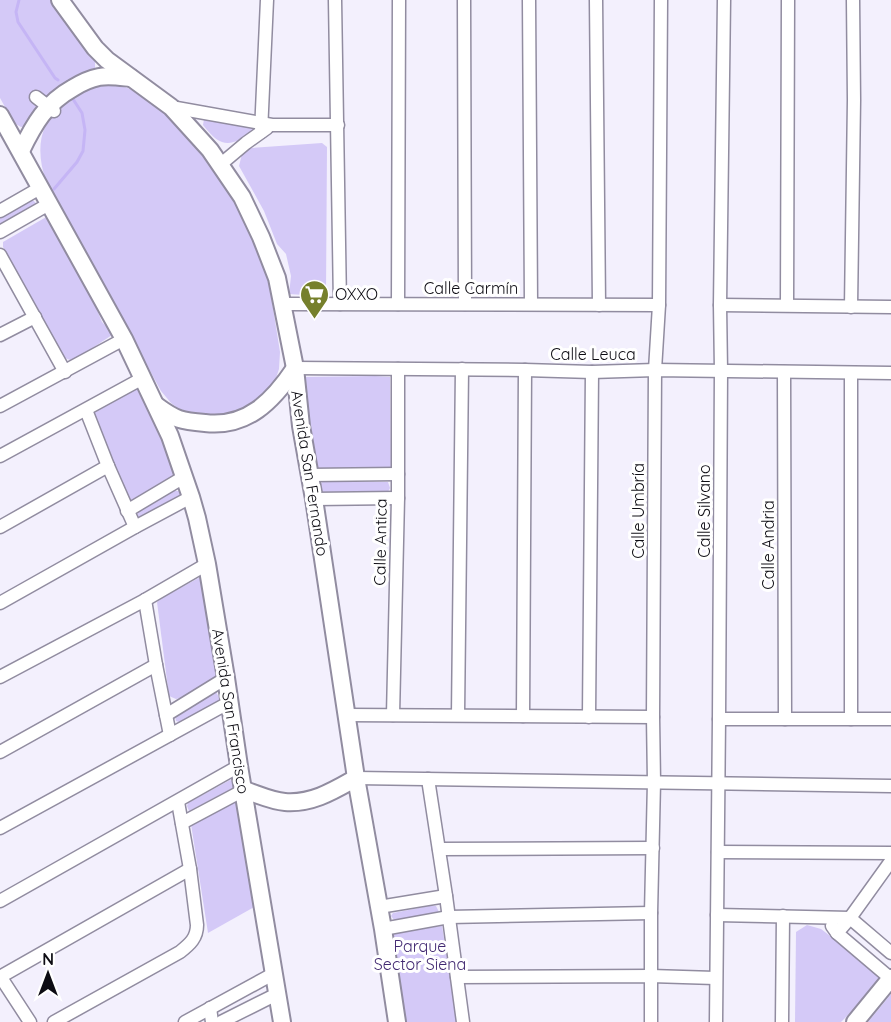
<svg xmlns="http://www.w3.org/2000/svg" width="891" height="1022" font-family="Quicksand,sans-serif">
	<rect width="100%" height="100%" fill="#f3f0fd"/>
	<g fill="#d4c9f7">
		<path d="M0 0H51L65 22 95 57V68C87 75 78 75 69 80 52 89 40 110 28 126L21 127 14 123 0 98Z"/>
		<path d="M113 84 125 87 142 94 173 118 192 138 230 187 265 267 270 289 280 352 279 369 273 387 250 410 206 420 181 411 171 403 161 391 46 181C36 152 38 125 62 104 67 100 72 95 77 93 88 87 100 85 113 84Z"/>
		<path d="M209 116 256 124 257 131C231 145 223 151 203 125L204 119Z"/>
		<polygon points="322,143 327,147 326,293 319,296 289,294 291,276 286,254 277,244 264,211 239,166 242,154 251,148"/>
		<polygon points="32,200 35,202 38,206 0,228 0,218"/>
		<polygon points="48,216 88,288 102,322 111,331 112,335 79,357 70,360 65,358 3,247 3,242"/>
		<polygon points="375,376 390,377 391,470 316,472 302,377"/>
		<polygon points="137,386 149,407 176,471 176,477 132,502 125,494 91,413"/>
		<polygon points="323,481 388,482 390,488 388,492 382,494 340,493 325,494 320,489 320,485"/>
		<polygon points="174,491 180,491 182,494 180,499 141,519 137,517 138,511"/>
		<polygon points="204,575 219,678 184,697 176,699 169,696 157,602 162,598"/>
		<polygon points="214,692 216,692 219,697 219,701 183,721 179,722 176,721 175,716"/>
		<polygon points="230,780 232,781 233,788 189,811 187,806 188,803"/>
		<polygon points="239,800 258,905 208,933 191,824"/>
		<polygon points="429,906 436,906 439,912 436,915 395,921 391,916 393,913"/>
		<polygon points="807,925 821,929 885,978 841,1022 795,1022 796,932"/>
		<polygon points="442,926 458,1022 406,1022 390,935 406,931"/>
		<polygon points="891,994 891,1022 868,1022"/>
	</g>
	<g fill="none" stroke-linecap="round" stroke-linejoin="round">
		<g stroke="#c5b5f5" stroke-width="3">
			<polyline points="19,0 16,12 18,22 55,78 58,80"/>
			<polyline points="54,189 77,162 83,151 85,130 82,113 71,96"/>
		</g>
		<defs>
			<g id="street">
				<polyline points="335,0 340,304"/>
				<polyline points="464,0 465,304"/>
				<polyline points="529,0 531,304"/>
				<polyline points="596,0 599,305"/>
				<polyline points="36,97 54,111"/>
				<polyline points="171,107 272,125 338,125"/>
				<polyline points="261,132 267,0"/>
				<polyline points="221,164 246,143 267,128"/>
				<polyline points="0,211 40,188"/>
				<polyline points="0,232 49,204"/>
				<polyline points="0,255 65,372"/>
				<polyline points="283,304 659,305"/>
				<polyline points="398,304 399,0"/>
				<polyline points="720,305 891,307"/>
				<polyline points="787,305 788,0"/>
				<polyline points="851,307 854,100 853,0"/>
				<polyline points="0,335 35,317"/>
				<polyline points="295,368 525,370 592,372 655,370 891,373"/>
				<polyline points="784,372 785,719"/>
				<polyline points="851,373 851,719"/>
				<polyline points="0,406 124,339"/>
				<polyline points="86,410 108,466 135,527"/>
				<polyline points="0,456 143,378"/>
				<polyline points="310,475 398,474"/>
				<polyline points="314,499 398,498"/>
				<polyline points="127,511 184,477"/>
				<polyline points="0,527 108,466"/>
				<polyline points="145,600 156,665 170,735"/>
				<polyline points="0,603 135,527 191,497"/>
				<polyline points="0,677 145,600 207,564"/>
				<polyline points="166,715 226,678"/>
				<polyline points="347,715 653,717"/>
				<polyline points="393,715 398,498 398,369"/>
				<polyline points="458,715 462,369"/>
				<polyline points="523,716 525,370"/>
				<polyline points="589,717 592,372"/>
				<polyline points="719,719 891,719"/>
				<polyline points="0,752 156,665"/>
				<polyline points="356,778 891,786"/>
				<polyline points="428,779 446,896 463,1022"/>
				<polyline points="182,823 244,790"/>
				<polyline points="0,828 230,702"/>
				<polyline points="439,849 653,848"/>
				<polyline points="718,852 891,853"/>
				<polyline points="0,901 239,766"/>
				<polyline points="379,907 446,896"/>
				<polyline points="717,915 850,918 891,953"/>
				<polyline points="832,926 837,933 890,978"/>
				<polyline points="383,929 449,917 651,913"/>
				<polyline points="837,933 850,918 891,861"/>
				<polyline points="0,976 30,1022"/>
				<polyline points="0,977 190,869"/>
				<polyline points="457,977 651,976 715,978"/>
				<polyline points="210,1008 212,1022"/>
				<path d="M54 1022 180 952C190 944 197 938 197 925L190 869 178 802"/>
				<polyline points="185,1022 273,974"/>
				<polyline points="221,1022 277,994"/>
				<polyline points="651,1022 651,913 654,782 653,717 655,370 659,305 661,0"/>
				<polyline points="716,1022 719,719 721,371 720,305 724,0"/>
				<polyline points="782,1022 783,916"/>
			</g>
			<g id="secondary">
				<polyline points="60,0 95,48 107,60 171,107 210,150 242,197 261,237 277,278 295,368 301,426 314,499 356,778 383,929 397,1022"/>
				<polyline points="0,115 124,339 170,436 191,497 197,518 207,564 226,678 239,766 282,1022"/>
				<path d="M21 151C34 124 46 103 73 88 81 83 89 79 99 77 109 75 121 77 131 78"/>
				<path d="M157 406C176 420 181 421 205 423 247 428 273 401 295 368"/>
				<path d="M244 790C257 794 271 801 285 802 312 804 333 791 356 778"/>
				<polyline points="855,1022 891,978"/>
			</g>
		</defs>
		<use href="#street" stroke="#918ca0" stroke-width="15"/>
		<use href="#secondary" stroke="#918ca0" stroke-width="20"/>
		<use href="#street" stroke="#fff" stroke-width="12"/>
		<use href="#secondary" stroke="#fff" stroke-width="16"/>
	</g>
	<defs>
		<symbol id="supermarket-pin" viewBox="-11 -11 22 30"><path d="M0 17L-7.5 6A9.5 9.5 0 1 1 7.5 6Z" fill="#76802c" stroke="#fff"/><path d="M-6-5.5h2.5l.6 2H6L4.5 2H-2.5L-4.4-4H-6ZM-1.5 3.2a1.3 1.3 0 1 0 .1 0ZM3 3.2a1.3 1.3 0 1 0 .1 0Z" fill="#fff"/></symbol>
	</defs>
	<g fill-rule="evenodd">
		<use href="#supermarket-pin" x="298" y="278" width="33" height="45"/>
	</g>
	<g text-anchor="middle" stroke-width="6" stroke-linejoin="round" paint-order="stroke">
		<g font-size="16" fill="#0d0c13" stroke="#fff">
			<text x="471" y="294">Calle Carmín</text>
			<text x="593" y="360">Calle Leuca</text>
			<text transform="translate(310 473) rotate(81)" y="6">Avenida San Fernando</text>
			<text transform="translate(638 511) rotate(-90)" y="6">Calle Umbría</text>
			<text transform="translate(704 511) rotate(-90)" y="6">Calle Silvano</text>
			<text transform="translate(380 542) rotate(-89)" y="6">Calle Antica</text>
			<text transform="translate(768 545) rotate(-90)" y="6">Calle Andria</text>
			<text transform="translate(231 711) rotate(81)" y="6">Avenida San Francisco</text>
		</g>
		<g font-size="16" fill="#0d0c13" stroke="#fff" text-anchor="start">
			<text x="335" y="300">OXXO</text>
		</g>
		<g font-size="16" fill="#412871" stroke="#fff">
			<text x="420" y="952">Parque<tspan x="420" dy="18">Sector Siena</tspan></text>
		</g>
	</g>
	<g transform="translate(48 974)" stroke="#ffffff" stroke-width="4.5" paint-order="stroke">
	<path d="M0-4.5L10 22L0 15L-10 22Z" fill="#0d0c13"/>
	<text y="-9" font-size="16" font-weight="bold" text-anchor="middle" fill="#0d0c13">N</text>
	</g>
</svg>
